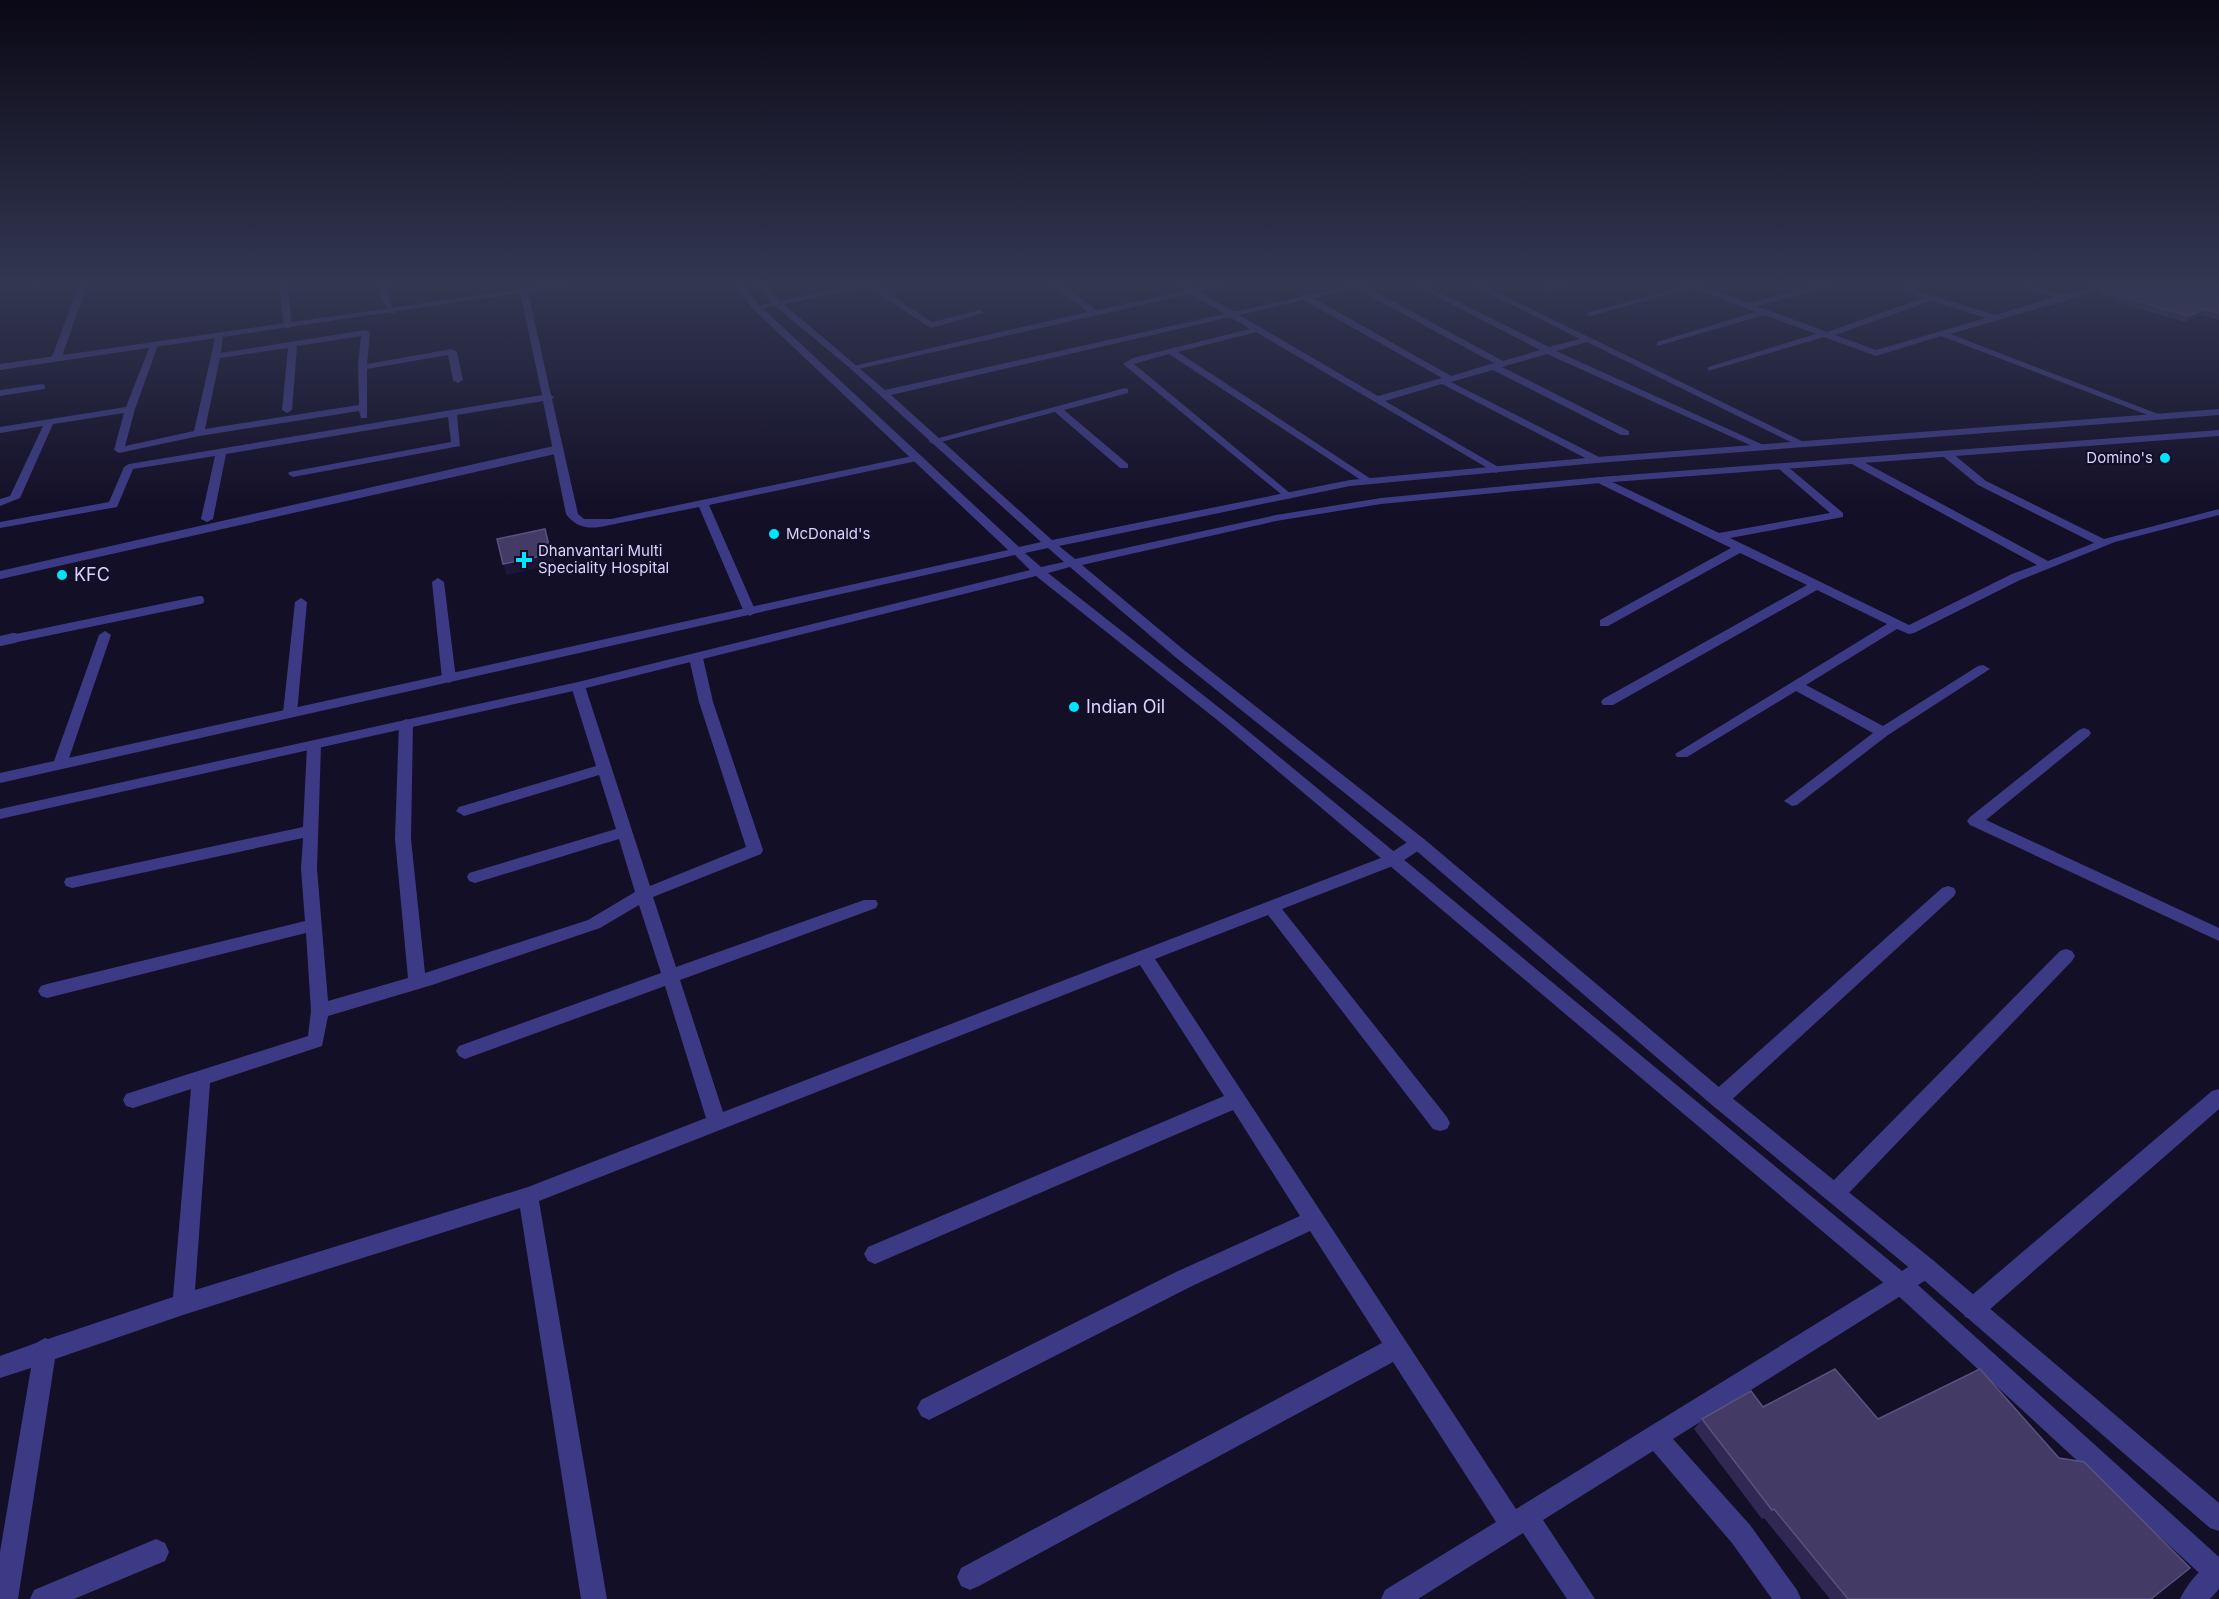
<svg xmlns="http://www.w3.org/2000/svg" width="2219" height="1599" font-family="Inter,sans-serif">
	<rect width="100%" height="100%" fill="#130f26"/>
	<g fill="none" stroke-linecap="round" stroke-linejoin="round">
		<g stroke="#3d3a85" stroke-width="8">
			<polyline points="0,575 559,449"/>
			<polyline points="7,640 200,600"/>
		</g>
		<polyline stroke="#3d3a85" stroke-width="10" points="0,641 14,638"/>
		<g fill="#3d3a85" fill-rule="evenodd">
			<polygon points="33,283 41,283 38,290 32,290"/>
			<polygon points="80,283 88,283 61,359 53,361 51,359"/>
			<polygon points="279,283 287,283 292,326 288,329 284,326"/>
			<polygon points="376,283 384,283 395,314 388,312"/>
			<polygon points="864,283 880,283 876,285 932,322 980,310 984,313 931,328 868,287 756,310 752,307"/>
			<polygon points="1049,283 1058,283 1097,310 1185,291 1174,283 1184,283 1194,289 1219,283 1234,283 1200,292 1378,396 1442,378 1302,299 1302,295 1308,295 1451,376 1494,363 1355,288 1355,284 1361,284 1503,361 1540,350 1410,283 1420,283 1549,347 1580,339 1468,283 1478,283 1810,445 1801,447 1587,342 1556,351 1770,448 1761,450 1547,354 1502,367 1629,431 1629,435 1621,435 1493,370 1451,382 1601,458 1601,462 1593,462 1442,384 1385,401 1500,468 1501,470 1496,473 1256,332 1178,352 1371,479 1371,483 1367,484 1169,354 1134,364 1291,494 1291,498 1287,499 1123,364 1133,358 1250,329 1191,294 854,370 849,367 1088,312"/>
			<polygon points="1561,283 1575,283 1546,291 1542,289"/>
			<path d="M1682 283H1694L1749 303 1824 283H1833V286L1757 306 1827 332 1923 298 1899 289 1911 283H1922L1911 289 1995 315 2055 297 2013 283C2031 283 2049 295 2064 294 2082 293 2098 283 2116 283L2068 300 1950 334 2166 417 2158 419 1941 336 1876 356 1824 337 1708 371V367L1816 334 1764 315 1657 346V342L1756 312 1693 288 1590 316 1586 313 1685 286ZM1931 301 1986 318 1876 350 1835 335Z"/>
			<path d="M524 290 528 292 551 395 554 397 552 399 578 514 584 519H611L917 455 922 458 917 461 709 505 756 612 750 616 744 612 699 507 600 527C585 529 575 526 566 514L543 401 457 415 460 446 293 477 288 474 289 472 451 442 448 417 226 454 213 519 207 522 201 519 215 456 133 469 117 507 0 528V522L109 502 124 467 129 464 542 395 520 292Z"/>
			<path d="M366 330 370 333 367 364 452 349 457 352 463 380 458 383 453 380 448 355 367 369V418H361L359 411 199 436 119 453 114 450 124 413 53 424 20 498 0 506V499L10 496 43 426 0 433V427L126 407 151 343 158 345 135 409 125 446 194 431 216 334 223 336 221 353ZM361 336 358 363 359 405 205 429 220 358 288 348 282 410 287 413 292 410 297 346Z"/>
			<polygon points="42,384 45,385 45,389 0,396 0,390"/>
			<polygon points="1125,388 1128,389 1128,393 1064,410 1128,464 1128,468 1120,468 1055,412 933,444 928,441"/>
			<polygon points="1944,453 1952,453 1986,481 2104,539 2219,509 2219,515 2115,542 2020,580 1914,633 1909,634 1897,629 1806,685 1883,726 1978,666 1983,665 1990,669 1888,735 1797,805 1792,806 1784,801 1873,733 1796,691 1687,757 1677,757 1675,754 1887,624 1817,590 1613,705 1603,705 1601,702 1603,699 1807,585 1740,553 1608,626 1600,626 1600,620 1731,548 1596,482 1596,478 1604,478 1719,533 1830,513 1778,468 1787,466 1843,513 1843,517 1730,538 1909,625 2012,574 2037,565 1850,463 1850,459 1858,459 2048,561 2094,543 1978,485 1944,457"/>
			<polygon points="438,578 444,582 456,679 449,683 442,679 432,582"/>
			<polygon points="301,598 307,602 297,713 290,717 283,713 295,602"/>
			<polygon points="105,631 111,635 67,764 65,767 55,767 53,764 99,635"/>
			<path d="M696 654 703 658 713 702 763 850 761 854 653 897 676 967 864 900H876L878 904 876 908 680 980 723 1112 1386 856 1412 839H1424L1426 843 1424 847 1398 864 1282 909 1447 1117 1450 1123 1447 1129 1440 1131 1433 1129 1268 915 1155 959 1516 1509 1918 1261 1926 1258 1934 1261 1937 1268 1934 1275 1673 1439 1750 1525 1797 1590 1801 1599H1772L1732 1543 1653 1451 1543 1520 1595 1599H1567L1523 1533 1418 1599H1381L1385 1590 1496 1522 1393 1362 979 1586 970 1590 961 1586 957 1577 961 1568 1382 1343 1310 1231 1192 1286 937 1416 929 1420 921 1416 917 1408 921 1400 1176 1272 1300 1216 1233 1110 882 1261 875 1264 868 1261 864 1254 868 1247 1224 1096 1140 965 539 1201 607 1599H581L520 1208 183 1315 55 1359 18 1599H0V1552L31 1368 0 1378V1356L36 1343 45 1338 48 1339 173 1297 191 1089 133 1108 126 1106 123 1100 126 1094 308 1036 311 1011 306 933 47 998 41 996 38 991 41 986 47 984 305 921 301 869 303 838 72 888 66 886 64 882 66 878 303 827 307 746 309 743H319L321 746 317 869 328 1001 408 978 395 839 399 723 406 719 413 723 411 839 425 973 588 920 635 892 619 839 475 883 469 881 467 877 469 873 616 829 599 775 464 816 456 811 459 807 596 766 571 686 578 682 585 686 650 886 746 847 699 702 689 658ZM639 905 661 973 459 1046 456 1051 459 1056 465 1059 665 986 706 1118 528 1187 195 1290 210 1083 322 1046 328 1016 432 985 600 928Z"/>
			<polygon points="2084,728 2089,730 2091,733 2089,736 1986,820 2219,928 2219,941 1970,825 1967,821 1970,817 2079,730"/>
			<polygon points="1948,886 1954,888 1956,892 1954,896 1726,1105 1719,1107 1712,1105 1710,1099 1712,1093 1942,888"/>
			<polygon points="2066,949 2072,951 2075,956 2072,961 1843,1199 1836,1201 1829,1199 1826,1192 1829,1185 2060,951"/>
			<polygon points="2219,1089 2219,1109 1981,1317 1973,1320 1965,1317 1962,1309 1965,1301 2212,1091"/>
			<polygon points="156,1539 165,1543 169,1552 165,1561 74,1599 30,1599 34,1590"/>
			<path d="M2217 1559 2219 1560V1589L2210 1599H2180C2187 1584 2202 1566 2217 1559Z"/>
		</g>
		<g fill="#3d3a85" fill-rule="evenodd">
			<polygon points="565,283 586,283 0,370 0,364"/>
			<path d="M733 283H741L759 305 1019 547 1041 542 851 369 774 305 755 283H763L780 301 885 390 1363 283H1378L891 395 1052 540 1350 480 1597 457 2219 409V415L1597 463 1350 486 1059 546 1075 559 1276 515 1381 498 1600 477 2219 430V436L1600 483 1381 504 1276 521 1082 565 1184 650 1424 839 1726 1093 1934 1261 2219 1503V1531L2210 1528 1918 1275 1712 1105 1412 847 1174 656 1070 567 1048 573 1231 717 1908 1276 2219 1557V1587L2210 1583 1892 1290 1221 723 1036 576 578 690 0 819V809L578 682 1030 570 1015 555 0 783V773L1008 550 753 309ZM1048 548 1064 562 1041 567 1025 553Z"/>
		</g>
	</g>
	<g fill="#312854">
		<polygon points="2114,283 2219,283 2219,320 2201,315 2185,322 2095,296 2099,290 2112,286"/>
		<polygon points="1763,1407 1878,1419 2151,1599 1830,1599 1764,1518 1762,1519 1694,1429 1702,1419"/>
	</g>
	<g fill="#1d163a">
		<polygon points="2205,309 2201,315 2185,322 2189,316"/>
		<polygon points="545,529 555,564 507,575 503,564"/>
	</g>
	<g fill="#433a66" stroke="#5a527e" stroke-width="1.5">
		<polygon points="2120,283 2219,283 2219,313 2205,309 2189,316 2099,290"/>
		<polygon points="545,529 551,554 503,564 497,539"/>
		<polygon points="1835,1369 1878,1419 1980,1369 2059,1458 2084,1462 2190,1568 2151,1599 1848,1599 1774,1509 1772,1510 1702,1419 1751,1391 1763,1407"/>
	</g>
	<linearGradient id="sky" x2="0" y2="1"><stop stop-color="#0a0815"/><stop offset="0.56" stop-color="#333752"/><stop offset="1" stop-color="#333752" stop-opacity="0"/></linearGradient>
	<rect width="2219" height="507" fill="url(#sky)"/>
	<g fill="#00e5ff" stroke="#130f26" stroke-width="2">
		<circle cx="2165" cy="458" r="6"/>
		<circle cx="774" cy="534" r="6"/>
		<path d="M521 551h6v6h6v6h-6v6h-6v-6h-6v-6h6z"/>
		<circle cx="62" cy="575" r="6"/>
		<circle cx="1074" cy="707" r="6"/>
	</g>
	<g text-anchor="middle" stroke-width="4.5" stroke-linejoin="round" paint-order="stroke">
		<g font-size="15" fill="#d9d4ff" stroke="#130f26" text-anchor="start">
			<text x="2153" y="463" text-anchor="end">Domino's</text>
			<text x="786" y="539">McDonald's</text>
			<text x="538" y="556">Dhanvantari Multi<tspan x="538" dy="17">Speciality Hospital</tspan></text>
		</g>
		<g font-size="18" fill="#d9d4ff" stroke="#130f26" text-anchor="start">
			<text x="74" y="581">KFC</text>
			<text x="1086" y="713">Indian Oil</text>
		</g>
	</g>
</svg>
